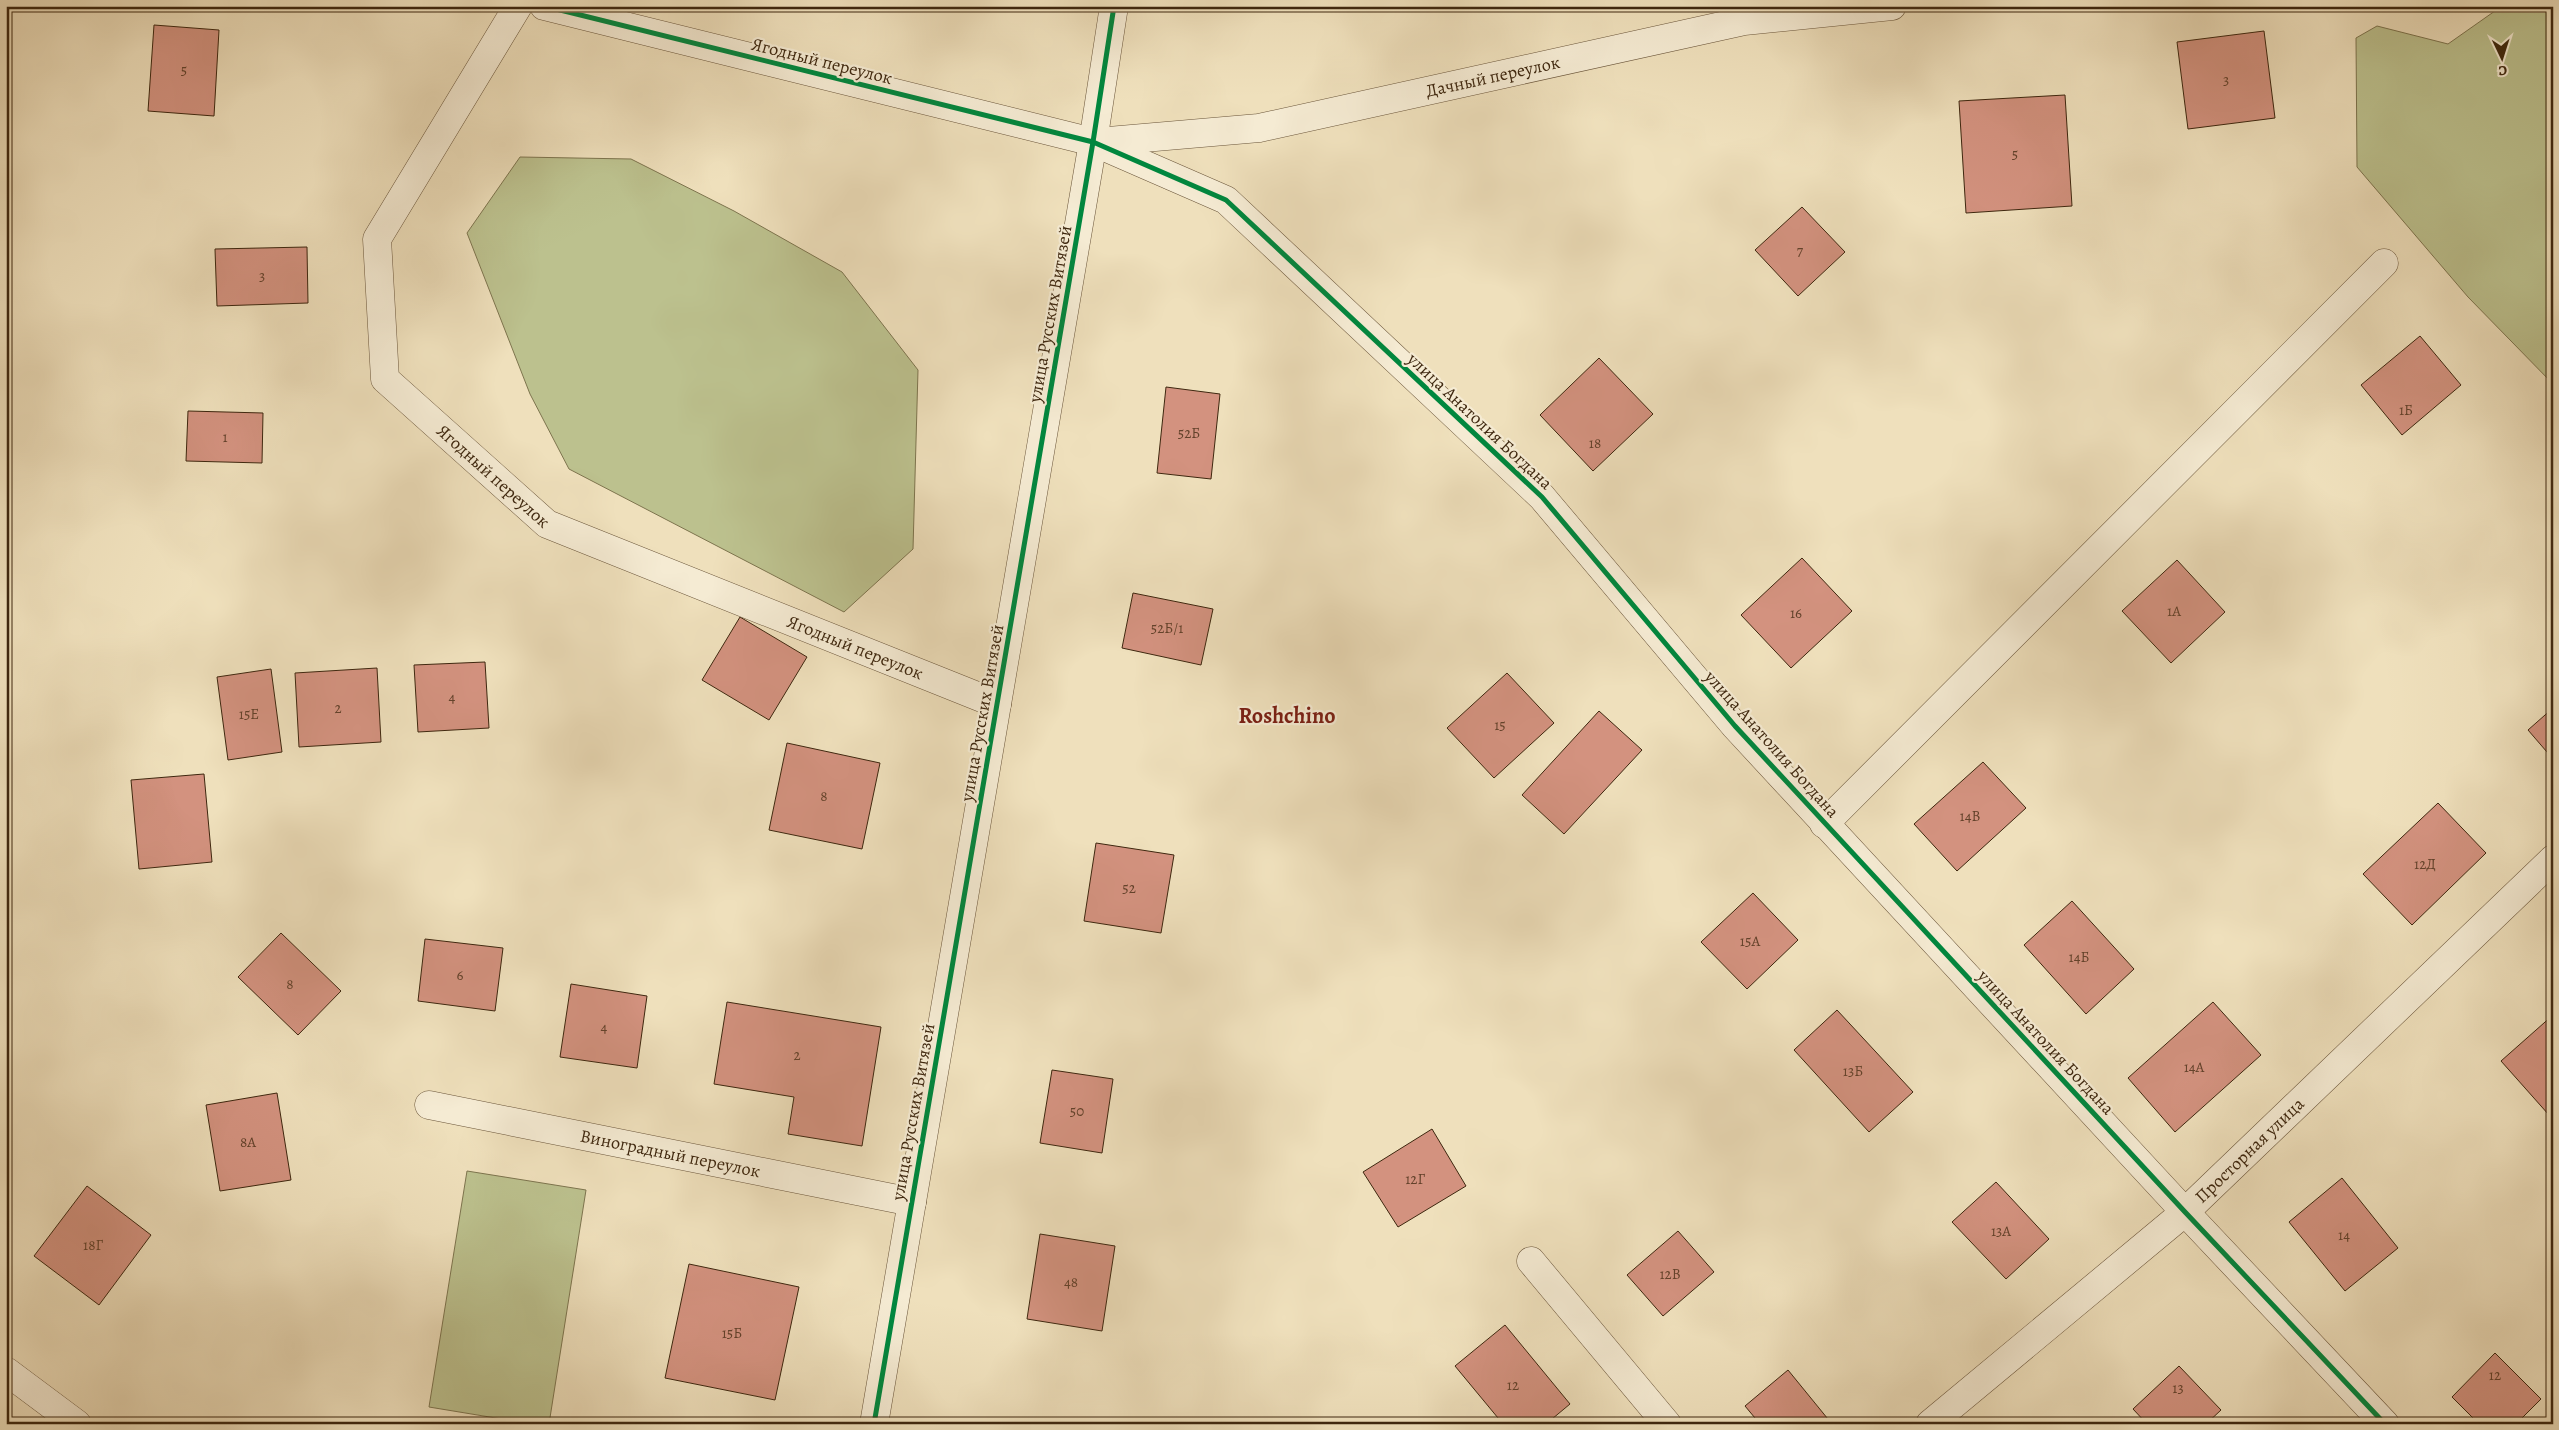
<svg xmlns="http://www.w3.org/2000/svg" width="2559" height="1430" font-family="Alegreya,serif">
	<rect width="100%" height="100%" fill="#efe0bc"/>
	<filter id="stains"><feTurbulence type="fractalNoise" baseFrequency=".004" numOctaves="4"/><feColorMatrix values="0 0 0 0 .2 0 0 0 0 .09 0 0 0 0 .02 0 0 0 .5 -.17"/></filter>
	<radialGradient id="worn" r=".72"><stop offset=".6" stop-color="#630" stop-opacity="0"/><stop offset="1" stop-color="#630" stop-opacity=".3"/></radialGradient>
	<g fill="#bcc18e" stroke="#7d744e">
		<polygon points="2502,6 2553,6 2553,384 2468,297 2357,167 2356,38 2377,26 2448,44"/>
		<polygon points="520,157 631,159 734,211 842,272 918,370 913,549 844,612 569,469 530,394 467,233"/>
		<polygon points="467,1171 586,1190 549,1424 532,1424 429,1407"/>
	</g>
	<g fill="#d3927f" stroke="#3e270f">
		<polygon points="154,25 219,30 214,116 148,111"/>
		<polygon points="2264,31 2275,118 2188,129 2177,42"/>
		<polygon points="2065,95 2072,206 1966,213 1959,101"/>
		<polygon points="1802,207 1845,252 1798,296 1755,250"/>
		<polygon points="307,247 308,303 217,306 215,249"/>
		<polygon points="2420,336 2461,385 2402,435 2361,385"/>
		<polygon points="1599,358 1653,414 1593,471 1540,415"/>
		<polygon points="1166,387 1220,394 1211,479 1157,473"/>
		<polygon points="188,411 263,413 262,463 186,461"/>
		<polygon points="1802,558 1852,611 1791,668 1741,615"/>
		<polygon points="2177,560 2225,612 2171,663 2122,611"/>
		<polygon points="1133,593 1213,609 1201,665 1122,648"/>
		<polygon points="740,617 807,657 769,720 702,680"/>
		<polygon points="485,662 489,728 418,732 414,665"/>
		<polygon points="377,668 381,742 299,747 295,673"/>
		<polygon points="271,669 282,752 228,760 217,677"/>
		<polygon points="1507,673 1554,723 1494,778 1447,728"/>
		<polygon points="2553,708 2553,759 2528,730"/>
		<polygon points="1599,711 1642,750 1564,834 1522,795"/>
		<polygon points="787,743 880,763 862,849 769,830"/>
		<polygon points="1983,762 2026,808 1957,871 1914,824"/>
		<polygon points="204,774 212,862 139,869 131,780"/>
		<polygon points="2438,803 2486,853 2412,925 2363,874"/>
		<polygon points="1096,843 1174,855 1161,933 1084,921"/>
		<polygon points="1753,893 1798,940 1747,989 1701,942"/>
		<polygon points="2072,901 2134,969 2086,1014 2024,945"/>
		<polygon points="281,933 341,991 298,1035 238,977"/>
		<polygon points="425,939 503,948 495,1011 418,1001"/>
		<polygon points="571,984 647,996 637,1068 560,1057"/>
		<polygon points="727,1002 881,1027 862,1146 788,1134 794,1097 714,1084"/>
		<polygon points="2213,1002 2261,1055 2175,1132 2128,1078"/>
		<polygon points="1837,1010 1913,1092 1869,1132 1794,1050"/>
		<polygon points="2553,1015 2553,1112 2549,1115 2501,1061"/>
		<polygon points="1052,1070 1113,1079 1102,1153 1040,1143"/>
		<polygon points="277,1093 291,1180 220,1191 206,1105"/>
		<polygon points="1432,1129 1466,1186 1398,1227 1363,1172"/>
		<polygon points="2342,1178 2398,1248 2345,1291 2289,1222"/>
		<polygon points="1996,1182 2049,1239 2006,1279 1952,1222"/>
		<polygon points="87,1186 151,1235 99,1305 34,1256"/>
		<polygon points="1678,1231 1714,1272 1663,1316 1627,1275"/>
		<polygon points="1040,1234 1115,1246 1102,1331 1027,1319"/>
		<polygon points="689,1264 799,1287 775,1400 665,1378"/>
		<polygon points="1505,1325 1570,1404 1546,1424 1503,1424 1455,1366"/>
		<polygon points="2495,1353 2541,1399 2516,1424 2479,1424 2452,1397"/>
		<polygon points="2179,1366 2221,1410 2206,1424 2147,1424 2133,1409"/>
		<polygon points="1788,1370 1832,1424 1760,1424 1745,1406"/>
	</g>
	<g fill="none" stroke-linecap="round" stroke-linejoin="round">
		<defs>
			<g id="minor">
				<path id="s1" d="M518 6 377 239 385 379 547 524 997 704"/>
				<polyline points="544,6 1093,142 1226,200 1542,497 1735,726 2185,1212 2385,1424"/>
				<path id="s2" d="M1097 142 1259 128 1744 21 1892 6"/>
				<polyline points="1824,824 2384,263"/>
				<path id="s3" d="M429 1105 912 1202"/>
				<polyline points="1531,1261 1667,1424"/>
				<polyline points="6,1371 77,1424"/>
				<polyline points="874,1424 1093,142 1114,6"/>
				<path id="s4" d="M1930 1424 2185 1212 2553 859"/>
			</g>
		</defs>
		<use href="#minor" stroke="#6a553a" stroke-width="29"/>
		<use href="#minor" stroke="#f5ebd3" stroke-width="28"/>
		<defs>
			<g id="cycleway">
				<polyline points="544,6 1093,142 1226,200 1542,497 1735,726 2185,1212 2385,1424"/>
				<polyline points="874,1424 1093,142 1114,6"/>
			</g>
		</defs>
		<use href="#cycleway" stroke="#f5ebd3" stroke-width="8"/>
		<use href="#cycleway" stroke="#00873e" stroke-width="5"/>
	</g>
	<g text-anchor="middle" stroke-width="4.5" stroke-linejoin="round" paint-order="stroke">
		<g font-size="15" fill="#63422b">
			<text x="184" y="75">5</text>
			<text x="2226" y="85">3</text>
			<text x="2015" y="159">5</text>
			<text x="1800" y="256">7</text>
			<text x="262" y="281">3</text>
			<text x="2406" y="415">1Б</text>
			<text x="1189" y="438">52Б</text>
			<text x="225" y="442">1</text>
			<text x="1595" y="448">18</text>
			<text x="2174" y="616">1А</text>
			<text x="1796" y="618">16</text>
			<text x="1167" y="633">52Б/1</text>
			<text x="452" y="702">4</text>
			<text x="338" y="713">2</text>
			<text x="249" y="719">15Е</text>
			<text x="1500" y="730">15</text>
			<text x="824" y="801">8</text>
			<text x="1970" y="821">14В</text>
			<text x="2425" y="869">12Д</text>
			<text x="1129" y="893">52</text>
			<text x="1750" y="946">15А</text>
			<text x="2079" y="962">14Б</text>
			<text x="460" y="980">6</text>
			<text x="290" y="989">8</text>
			<text x="604" y="1032">4</text>
			<text x="797" y="1060">2</text>
			<text x="2194" y="1072">14А</text>
			<text x="1853" y="1076">13Б</text>
			<text x="1077" y="1116">50</text>
			<text x="248" y="1147">8А</text>
			<text x="1415" y="1184">12Г</text>
			<text x="2001" y="1236">13А</text>
			<text x="2344" y="1240">14</text>
			<text x="93" y="1250">18Г</text>
			<text x="1670" y="1279">12В</text>
			<text x="1071" y="1287">48</text>
			<text x="732" y="1338">15Б</text>
			<text x="2495" y="1380">12</text>
			<text x="1513" y="1390">12</text>
			<text x="2178" y="1393">13</text>
		</g>
		<g font-size="18" fill="#3e270f" stroke="#f5ebd3">
			<text transform="translate(822 61) rotate(14)" y="6">Ягодный переулок</text>
			<text dy="6" stroke="none"><textPath href="#s2" startOffset="402">Дачный переулок</textPath></text>
			<text transform="translate(1050 314) rotate(-80)" y="6">улица Русских Витязей</text>
			<text transform="translate(1480 421) rotate(43)" y="6">улица Анатолия Богдана</text>
			<text dy="6" stroke="none"><textPath href="#s1" startOffset="558">Ягодный переулок</textPath></text>
			<text dy="6" stroke="none"><textPath href="#s1" startOffset="962">Ягодный переулок</textPath></text>
			<text transform="translate(982 713) rotate(-80)" y="6">улица Русских Витязей</text>
			<text transform="translate(1772 744) rotate(48)" y="6">улица Анатолия Богдана</text>
			<text transform="translate(2046 1042) rotate(47)" y="6">улица Анатолия Богдана</text>
			<text transform="translate(913 1112) rotate(-80)" y="6">улица Русских Витязей</text>
			<text dy="6" stroke="none"><textPath href="#s4" startOffset="421">Просторная улица</textPath></text>
			<text dy="6" stroke="none"><textPath href="#s3" startOffset="246">Виноградный переулок</textPath></text>
		</g>
		<g font-size="22" font-weight="bold" fill="#7a1f14" stroke="#f5ebd3">
			<text x="1287" y="723">Roshchino</text>
		</g>
	</g>
	<rect width="2559" height="1430" fill="none" stroke="#efe0bc" stroke-width="25"/>
	<rect x="8" y="8" width="2544" height="1415" fill="none" stroke="#3e270f" stroke-width="2.5"/>
	<rect x="12" y="12" width="2534" height="1405" fill="none" stroke="#3e270f"/>
	<g transform="translate(2502 58) rotate(176)" stroke="#f5ebd3" stroke-width="4" paint-order="stroke">
	<path d="M0-4L9 19L0 12L-9 19Z" fill="#3e270f"/>
	<text y="-8" font-size="14" font-weight="bold" text-anchor="middle" fill="#3e270f">С</text>
	</g>
	<rect width="100%" height="100%" filter="url(#stains)"/>
	<rect width="100%" height="100%" fill="url(#worn)"/>
</svg>
